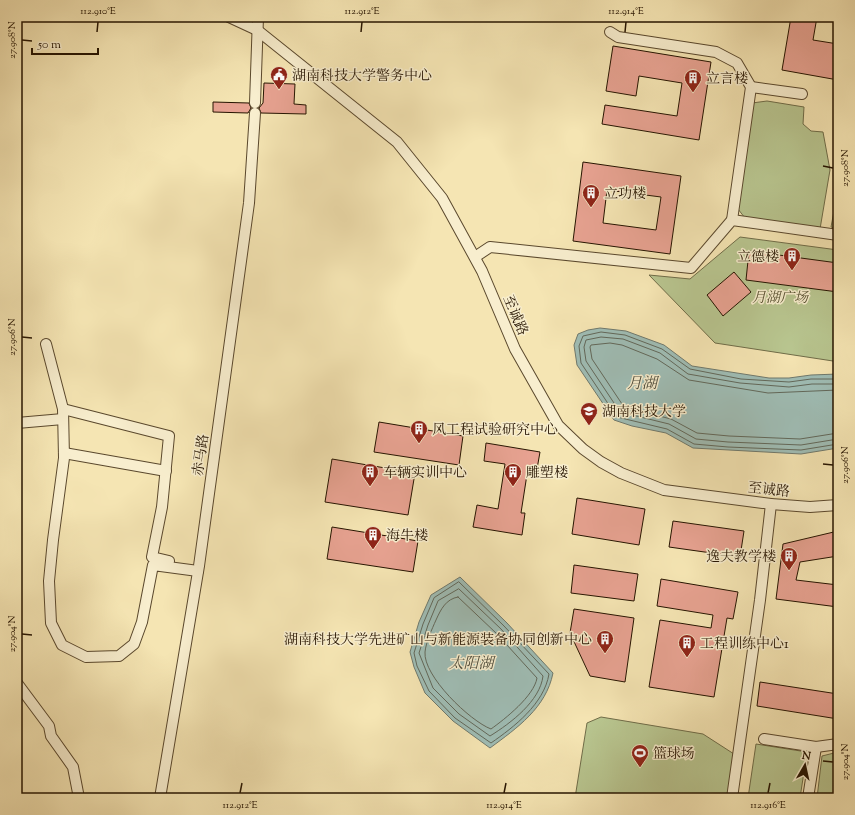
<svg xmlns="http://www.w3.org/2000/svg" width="855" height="815" font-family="'Sorts Mill Goudy','Noto Serif SC',serif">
	<rect width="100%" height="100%" fill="#f5e5b3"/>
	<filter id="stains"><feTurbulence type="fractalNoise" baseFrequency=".005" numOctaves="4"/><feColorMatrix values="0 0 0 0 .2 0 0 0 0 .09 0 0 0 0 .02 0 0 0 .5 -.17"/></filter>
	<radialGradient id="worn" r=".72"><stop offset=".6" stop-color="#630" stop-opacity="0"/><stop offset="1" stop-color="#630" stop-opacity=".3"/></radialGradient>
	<g fill="#b8c58f" stroke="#6f6c48">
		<polygon points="767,101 804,107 803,124 811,131 823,132 830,170 820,229 745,218 738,209 752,103"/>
		<polygon points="838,190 838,229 831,227"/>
		<polygon points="740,237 838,250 838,357 833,361 715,343 649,275 690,279"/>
		<polygon points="601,717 703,734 734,754 728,798 575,798 587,723"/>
		<polygon points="756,744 807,752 800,798 748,798"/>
		<polygon points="838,752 838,798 817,798 822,756"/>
	</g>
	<g fill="#9fbdb5" stroke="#6f796d">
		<polygon points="600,328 626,331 664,345 692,366 769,378 789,378 811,375 838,374 838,448 801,454 693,448 666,433 632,426 614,420 577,365 574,345 578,334 588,330"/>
		<path d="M460 577 507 623 553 673C546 708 517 728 490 748L453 721 425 693 414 667 410 652 419 622 431 595Z"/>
	</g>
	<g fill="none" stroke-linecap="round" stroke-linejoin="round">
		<g stroke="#62685a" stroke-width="1">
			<polyline points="838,379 811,379 789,382 741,379 690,369 662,349 625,335 601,332 583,336 579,346 581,363 617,417 667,429 694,444 728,447 801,450 838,444"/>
			<polyline points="838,384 812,384 789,387 740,383 688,374 660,353 623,339 601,337 586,340 584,347 586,361 620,412 669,424 696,439 728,442 801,445 838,439"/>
			<polyline points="838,390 768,393 689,380 657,359 622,345 610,343 591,345 590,347 592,359 624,407 671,419 697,433 729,436 800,439 838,433"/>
			<path d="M459 582 504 626 549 674C544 704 514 727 491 743L455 718 429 691 417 666 414 653 423 624 434 598Z"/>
			<path d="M459 589 501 629 543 676C540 701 511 723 490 736L459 714 433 688 419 653 428 625 438 601Z"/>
			<path d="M458 597 496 633 537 678C534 696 505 719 491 729 470 721 423 676 425 652 426 642 432 629 436 620 441 609 446 599 458 597Z"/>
		</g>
	</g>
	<g fill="#e7a291" stroke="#261400" fill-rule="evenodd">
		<polygon points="791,17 817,17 813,40 838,44 838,80 782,70"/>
		<polygon points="613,46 711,62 699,140 602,124 605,105 677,116 682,83 639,76 636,96 606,91"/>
		<polygon points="264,83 295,84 294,104 306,105 306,114 261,113 259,108 263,103"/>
		<polygon points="213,102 249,103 251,108 248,113 213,112"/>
		<path d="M583 162 681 176 670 254 573 241ZM607 190 661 197 656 230 603 223Z"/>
		<polygon points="749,251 838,263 838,292 746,280"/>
		<polygon points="734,272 751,292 723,316 707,295"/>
		<polygon points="379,422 463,436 459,465 374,452"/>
		<polygon points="486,443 540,452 537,469 528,468 521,513 525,513 522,535 473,527 477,505 498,509 505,464 484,461"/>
		<polygon points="332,459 415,473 408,515 325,502"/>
		<polygon points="577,498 645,509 639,545 572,534"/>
		<polygon points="673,521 744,531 740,557 669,547"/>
		<polygon points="332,527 418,541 413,572 327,559"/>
		<polygon points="838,531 838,556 800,562 796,580 838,585 838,607 776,599 783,544"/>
		<polygon points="574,565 638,574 634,601 571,593"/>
		<polygon points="661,579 738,592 733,619 727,618 714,697 649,687 660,620 711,628 713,615 657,606"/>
		<polygon points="574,609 634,618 625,682 590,676 570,633"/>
		<polygon points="760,682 838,694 838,719 757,706"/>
	</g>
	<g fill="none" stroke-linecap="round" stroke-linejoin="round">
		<defs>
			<g id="minor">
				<polyline points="229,17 257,30 397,142 442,198 482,271 515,349 558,425 583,449 601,462 621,473 664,490 771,504 810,507 838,505"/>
				<polyline points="610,32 618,37 716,52 737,63 751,87 732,220"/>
				<polyline points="751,87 802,94"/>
				<polyline points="255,103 258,17"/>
				<polyline points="475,257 490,247 691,268 732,220 838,235"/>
				<polyline points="46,344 63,409 64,458 53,540 49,581 51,623 62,645 86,657 119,656 134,644 142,622 153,565 198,571"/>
				<polyline points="63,409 169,436 162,507 152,557 169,561"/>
				<polyline points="17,423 63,419"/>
				<polyline points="64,453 166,471"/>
				<polyline points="17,683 49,726 51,736 73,767 79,798"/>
				<polyline points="764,739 816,747 808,798"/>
				<polyline points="816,747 838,744"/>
				<polyline points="160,798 199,566 249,203 255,113"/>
				<polyline points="732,798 760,600 771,504"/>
			</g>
		</defs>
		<use href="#minor" stroke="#5a482d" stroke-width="12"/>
		<use href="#minor" stroke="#f8eece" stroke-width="10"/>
	</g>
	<path fill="none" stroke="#261400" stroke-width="1.5" d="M97 32 98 22M361 32 362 22M625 32 626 22M22 40 32 41M823 166 833 168M22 337 32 338M823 464 833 465M22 634 32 635M823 761 833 762M240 793 242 783M504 793 506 783M768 793 770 783"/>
	<defs>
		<symbol id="civic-pin" viewBox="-11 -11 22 30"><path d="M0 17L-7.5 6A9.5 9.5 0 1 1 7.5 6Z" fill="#8f2418" stroke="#f8eece"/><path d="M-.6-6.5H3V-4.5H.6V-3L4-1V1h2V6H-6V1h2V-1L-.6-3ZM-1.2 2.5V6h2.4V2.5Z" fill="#fff"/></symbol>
		<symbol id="building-pin" viewBox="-11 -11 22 30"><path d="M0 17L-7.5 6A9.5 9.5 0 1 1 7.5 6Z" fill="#8f2418" stroke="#f8eece"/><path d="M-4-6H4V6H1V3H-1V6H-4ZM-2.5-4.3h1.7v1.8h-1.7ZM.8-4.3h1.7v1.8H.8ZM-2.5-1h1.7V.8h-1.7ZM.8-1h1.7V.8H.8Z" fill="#fff"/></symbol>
		<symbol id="university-pin" viewBox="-11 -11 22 30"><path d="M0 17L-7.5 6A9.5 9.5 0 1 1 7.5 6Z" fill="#8f2418" stroke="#f8eece"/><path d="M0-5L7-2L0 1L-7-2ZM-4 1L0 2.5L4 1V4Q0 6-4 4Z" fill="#fff"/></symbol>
		<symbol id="stadium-pin" viewBox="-11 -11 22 30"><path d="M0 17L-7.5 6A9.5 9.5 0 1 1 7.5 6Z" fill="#8f2418" stroke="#f8eece"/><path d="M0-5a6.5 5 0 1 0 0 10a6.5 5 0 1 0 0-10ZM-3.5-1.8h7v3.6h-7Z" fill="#fff"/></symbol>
	</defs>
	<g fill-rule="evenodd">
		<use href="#civic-pin" x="269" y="65" width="20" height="27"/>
		<use href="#building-pin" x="683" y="68" width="20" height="27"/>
		<use href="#building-pin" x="581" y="183" width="20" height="27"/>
		<use href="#building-pin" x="782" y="246" width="20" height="27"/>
		<use href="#university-pin" x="579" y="401" width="20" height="27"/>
		<use href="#building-pin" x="409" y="419" width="20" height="27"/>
		<use href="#building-pin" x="360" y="462" width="20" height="27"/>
		<use href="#building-pin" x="503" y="462" width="20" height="27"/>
		<use href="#building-pin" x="363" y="525" width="20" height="27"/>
		<use href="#building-pin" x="779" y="546" width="20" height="27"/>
		<use href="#building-pin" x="595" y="629" width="20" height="27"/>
		<use href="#building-pin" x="677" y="633" width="20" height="27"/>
		<use href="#stadium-pin" x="630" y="743" width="20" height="27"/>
	</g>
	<g text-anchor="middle" stroke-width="3" stroke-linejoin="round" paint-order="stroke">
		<g font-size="14" fill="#261400" stroke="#f8eece" text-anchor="start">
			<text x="292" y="80">湖南科技大学警务中心</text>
			<text x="706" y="83">立言楼</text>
			<text x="604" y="198">立功楼</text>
			<text x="779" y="261" text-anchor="end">立德楼</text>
			<text x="602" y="416">湖南科技大学</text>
			<text x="432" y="434">风工程试验研究中心</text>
			<text x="383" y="477">车辆实训中心</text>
			<text x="526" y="477">雕塑楼</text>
			<text x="386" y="540">海牛楼</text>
			<text x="776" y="561" text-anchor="end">逸夫教学楼</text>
			<text x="592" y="644" text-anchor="end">湖南科技大学先进矿山与新能源装备协同创新中心</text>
			<text x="700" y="648">工程训练中心1</text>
			<text x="653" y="758">篮球场</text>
		</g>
		<g font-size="14" font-style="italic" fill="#595232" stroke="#f8eece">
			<text x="780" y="302">月湖广场</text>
		</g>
		<g font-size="14" fill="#261400" stroke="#f8eece">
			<text transform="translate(516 315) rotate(67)" y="5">至诚路</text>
			<text transform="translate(200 455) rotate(-82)" y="5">赤马路</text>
			<text transform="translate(769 489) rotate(6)" y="5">至诚路</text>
		</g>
		<g font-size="15" font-style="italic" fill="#504f3f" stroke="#f8eece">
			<text x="642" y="388">月湖</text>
			<text x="471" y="668">太阳湖</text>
		</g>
	</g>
	<rect width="855" height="815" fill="none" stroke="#f5e5b3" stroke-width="44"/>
	<g transform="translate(805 765) rotate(9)" stroke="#f8eece" stroke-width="3" paint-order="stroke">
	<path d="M0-3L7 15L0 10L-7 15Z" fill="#261400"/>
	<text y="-6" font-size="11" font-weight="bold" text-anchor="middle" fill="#261400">N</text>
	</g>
	<path d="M32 48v6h66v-6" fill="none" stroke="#261400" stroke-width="2"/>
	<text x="38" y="48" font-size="12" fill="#261400" stroke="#f8eece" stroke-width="3" paint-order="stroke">50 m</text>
	<rect x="22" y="22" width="811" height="771" fill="none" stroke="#261400" stroke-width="1.5"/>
	<g font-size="10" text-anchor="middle" fill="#261400">
		<text x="98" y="14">112.910°E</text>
		<text x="362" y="14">112.912°E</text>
		<text x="626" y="14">112.914°E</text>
		<text transform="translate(11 40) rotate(-90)" y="4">27.908°N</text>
		<text transform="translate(844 168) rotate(-90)" y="4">27.908°N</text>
		<text transform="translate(11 337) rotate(-90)" y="4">27.906°N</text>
		<text transform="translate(844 465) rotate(-90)" y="4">27.906°N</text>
		<text transform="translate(11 634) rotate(-90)" y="4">27.904°N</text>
		<text transform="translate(844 762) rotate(-90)" y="4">27.904°N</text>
		<text x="240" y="808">112.912°E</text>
		<text x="504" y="808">112.914°E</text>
		<text x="768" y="808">112.916°E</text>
	</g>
	<rect width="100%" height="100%" filter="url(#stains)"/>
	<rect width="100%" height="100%" fill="url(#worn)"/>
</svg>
